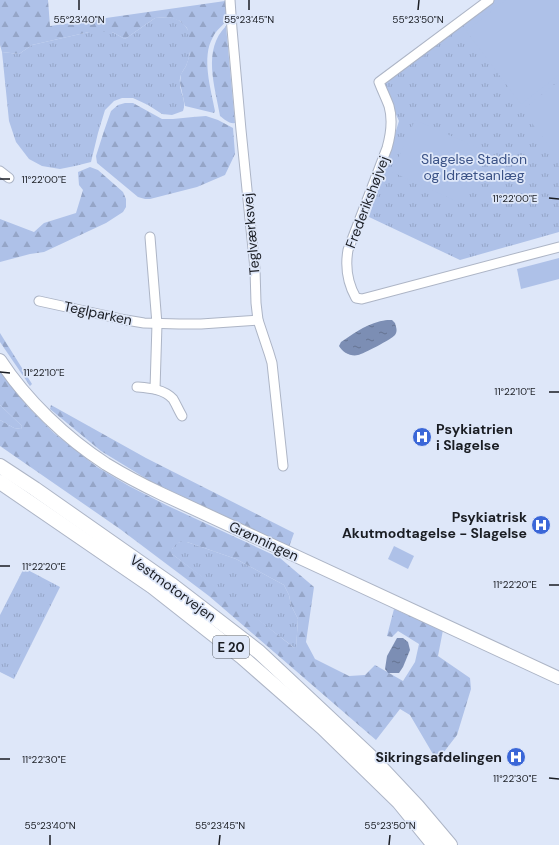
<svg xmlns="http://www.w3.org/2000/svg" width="559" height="845" font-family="'DM Sans',sans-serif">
	<defs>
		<pattern id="grass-tufts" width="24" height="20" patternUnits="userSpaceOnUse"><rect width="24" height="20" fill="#aec1e8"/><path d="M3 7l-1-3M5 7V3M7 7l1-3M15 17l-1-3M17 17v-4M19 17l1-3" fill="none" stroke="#95a5c7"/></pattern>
		<pattern id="forest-firs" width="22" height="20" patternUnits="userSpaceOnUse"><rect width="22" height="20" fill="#aec1e8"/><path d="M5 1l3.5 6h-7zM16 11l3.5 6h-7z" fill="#95a5c7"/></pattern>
		<pattern id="water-ripples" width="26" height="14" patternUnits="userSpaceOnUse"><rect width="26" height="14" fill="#7c8eb4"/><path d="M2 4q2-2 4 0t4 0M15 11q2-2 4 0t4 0" fill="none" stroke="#657392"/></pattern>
	</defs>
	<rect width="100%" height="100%" fill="#dee7f9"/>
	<g fill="url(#grass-tufts)">
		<polygon points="494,0 559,0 559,232 460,260 369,217 399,121 382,83"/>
		<path d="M169 17C173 18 178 19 181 22 194 31 192 53 186 66 183 71 179 76 180 83 180 93 187 102 183 111L172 115 162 114 148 105 133 98H122L114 101 105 110 98 133 91 162 75 166 60 169 42 166 29 159 16 142 9 121 2 52 19 54 32 45 89 32H112L125 39 155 18Z"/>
		<polygon points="0,405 22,426 21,429 14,428 0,420"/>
		<polygon points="180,542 187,542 236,559 284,585 289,595 291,605 298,619 296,649 172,554 172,549 175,544"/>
		<polygon points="24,568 60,587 14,679 0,672 0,615"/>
	</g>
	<g fill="url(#forest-firs)" fill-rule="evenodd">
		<path d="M0 0H48L50 26 225 1 227 19C223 26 216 30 213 37 201 57 211 89 215 111L214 113 185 106 180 83 181 74 186 66 190 54V41L187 28 180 21 169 17 155 18 125 39 112 32H89L32 45 19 54 2 52 0 45Z"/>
		<path d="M226 26 235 123C229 124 224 119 220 116 215 86 202 50 226 26Z"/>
		<polygon points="125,103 133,103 162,119 173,119 193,117 206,116 218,120 233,128 235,154 225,175 197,187 150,199 145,199 138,197 97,163 96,156 104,131 111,111 118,105"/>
		<polygon points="90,167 98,170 123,192 126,199 126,207 123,212 106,223 44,252 30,254 0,262 0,219 34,232 44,223 76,213 83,190 79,185 78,172"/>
		<polygon points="0,333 32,384 30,386 0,342"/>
		<path d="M0 372 27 406 54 433 97 467 129 486 166 505 280 558 314 587 306 642 315 659 349 676 365 675 375 665 403 681 415 662 419 644 398 631 392 637 387 636 394 609 443 630 438 656 470 678 471 689 457 735 437 761 410 715 400 709 376 740 209 596 120 529 0 446V420L14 428 21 429 22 426 0 405ZM180 542H187L236 559 284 585 289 595 291 605 298 619 296 648 293 647 239 604 172 554V549L175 545Z"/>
		<polygon points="51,405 146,458 294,533 289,547 150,481 101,451 50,409"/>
	</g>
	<g fill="#aec1e8">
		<polygon points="506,0 559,0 559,75 521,104 466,31"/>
		<polygon points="559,81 559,159 522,110"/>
		<polygon points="415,120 483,150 460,203 392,172"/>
		<polygon points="559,258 559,279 521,289 517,269"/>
		<polygon points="394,546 414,556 408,569 388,559"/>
	</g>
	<g fill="url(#water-ripples)">
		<path d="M387 320H392L395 323C396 327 398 331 395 335 392 339 363 354 358 355 351 357 342 352 339 346L341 342C358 331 367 323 387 320Z"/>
		<polygon points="397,638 403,638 408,642 410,650 403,667 399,673 388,673 385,669 387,656"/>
	</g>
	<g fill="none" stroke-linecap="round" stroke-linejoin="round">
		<defs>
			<g id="minor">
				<polyline points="230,0 232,29 241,130 255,269 256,303 258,320 269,353 272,363 283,466"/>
				<path d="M489 0 379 82C382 90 386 98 389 106 393 120 391 134 387 148L348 250C345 267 347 282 356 298L362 299 559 247"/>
				<polyline points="0,171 9,178"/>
				<polyline points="150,237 157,324 155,389"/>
				<polyline points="39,301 126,320 144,323 179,324 201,324 258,320"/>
				<path d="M137 387C149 388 164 389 173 399 176 404 179 411 182 416"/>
			</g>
			<path id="major" d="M0 360C26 400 66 438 106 464 124 475 143 485 162 494L559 678"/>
			<g id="highway">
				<polyline points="0,466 35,489 172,585 259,652 370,756 417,806 450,845"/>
				<polyline points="0,482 153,587 242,657 323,728 399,802 434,845"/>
			</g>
		</defs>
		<use href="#minor" stroke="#adb5c6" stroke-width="11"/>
		<use href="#major" stroke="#adb5c6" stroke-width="14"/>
		<use href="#highway" stroke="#adb5c6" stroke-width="16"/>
		<use href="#minor" stroke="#fff" stroke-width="9"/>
		<use href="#major" stroke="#fff" stroke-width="12"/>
		<use href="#highway" stroke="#fff" stroke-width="14"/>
	</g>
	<path fill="none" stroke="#1a1d23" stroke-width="1.5" d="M79 10V0M249 10V0M418 10 419 0M0 179H10M549 198 559 199M0 372 10 373M549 392H559M0 566H10M549 585H559M0 759H10M549 778 559 779M50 845V835M219 845 220 835M389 845 390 835"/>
	<defs>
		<symbol id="hospital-disc" viewBox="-11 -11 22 22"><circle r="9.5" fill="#3b67d8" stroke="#dee7f9"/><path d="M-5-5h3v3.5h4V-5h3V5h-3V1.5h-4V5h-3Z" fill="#fff"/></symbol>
	</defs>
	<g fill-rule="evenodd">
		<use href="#hospital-disc" x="411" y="426" width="22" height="22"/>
		<use href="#hospital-disc" x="530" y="514" width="22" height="22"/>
		<use href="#hospital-disc" x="505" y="746" width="22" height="22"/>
	</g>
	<g text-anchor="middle" stroke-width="3.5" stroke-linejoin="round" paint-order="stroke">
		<rect fill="#dee7f9" stroke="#555a63" stroke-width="1" x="213" y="636" width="36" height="22" rx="3"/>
		<g font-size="13" font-weight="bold" fill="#1a1d23">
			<text x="231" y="652">E 20</text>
		</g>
		<g font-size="14" fill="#3c5387" stroke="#dee7f9">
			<text x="474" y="164">Slagelse Stadion<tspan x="474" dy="16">og Idrætsanlæg</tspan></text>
		</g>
		<g font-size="14" fill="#1a1d23" stroke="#dee7f9">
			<text transform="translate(367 202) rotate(-69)" y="5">Frederikshøjvej</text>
			<text transform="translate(251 234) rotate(-95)" y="5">Teglværksvej</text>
			<text transform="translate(98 313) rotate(12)" y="5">Teglparken</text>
			<text transform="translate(264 541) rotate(25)" y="5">Grønningen</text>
			<text transform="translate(173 588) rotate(36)" y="5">Vestmotorvejen</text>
		</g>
		<g font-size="14" font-weight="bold" fill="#1a1d23" stroke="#dee7f9" text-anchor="end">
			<text x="436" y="434" text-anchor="start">Psykiatrien<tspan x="436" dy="16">i Slagelse</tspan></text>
			<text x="527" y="522">Psykiatrisk<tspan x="527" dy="16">Akutmodtagelse - Slagelse</tspan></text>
			<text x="502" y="762">Sikringsafdelingen</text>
		</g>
	</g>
	<g font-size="10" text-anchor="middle" fill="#1a1d23" stroke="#dee7f9" stroke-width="3.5" stroke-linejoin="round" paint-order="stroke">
		<text x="79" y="23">55°23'40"N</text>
		<text x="249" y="23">55°23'45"N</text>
		<text x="418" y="23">55°23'50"N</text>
		<text x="44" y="183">11°22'00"E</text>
		<text x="515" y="202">11°22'00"E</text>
		<text x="44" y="376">11°22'10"E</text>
		<text x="515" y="395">11°22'10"E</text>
		<text x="44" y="570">11°22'20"E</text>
		<text x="515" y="588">11°22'20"E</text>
		<text x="44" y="763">11°22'30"E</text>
		<text x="515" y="782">11°22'30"E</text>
		<text x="50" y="829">55°23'40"N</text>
		<text x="220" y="829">55°23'45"N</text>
		<text x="390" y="829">55°23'50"N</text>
	</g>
</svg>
